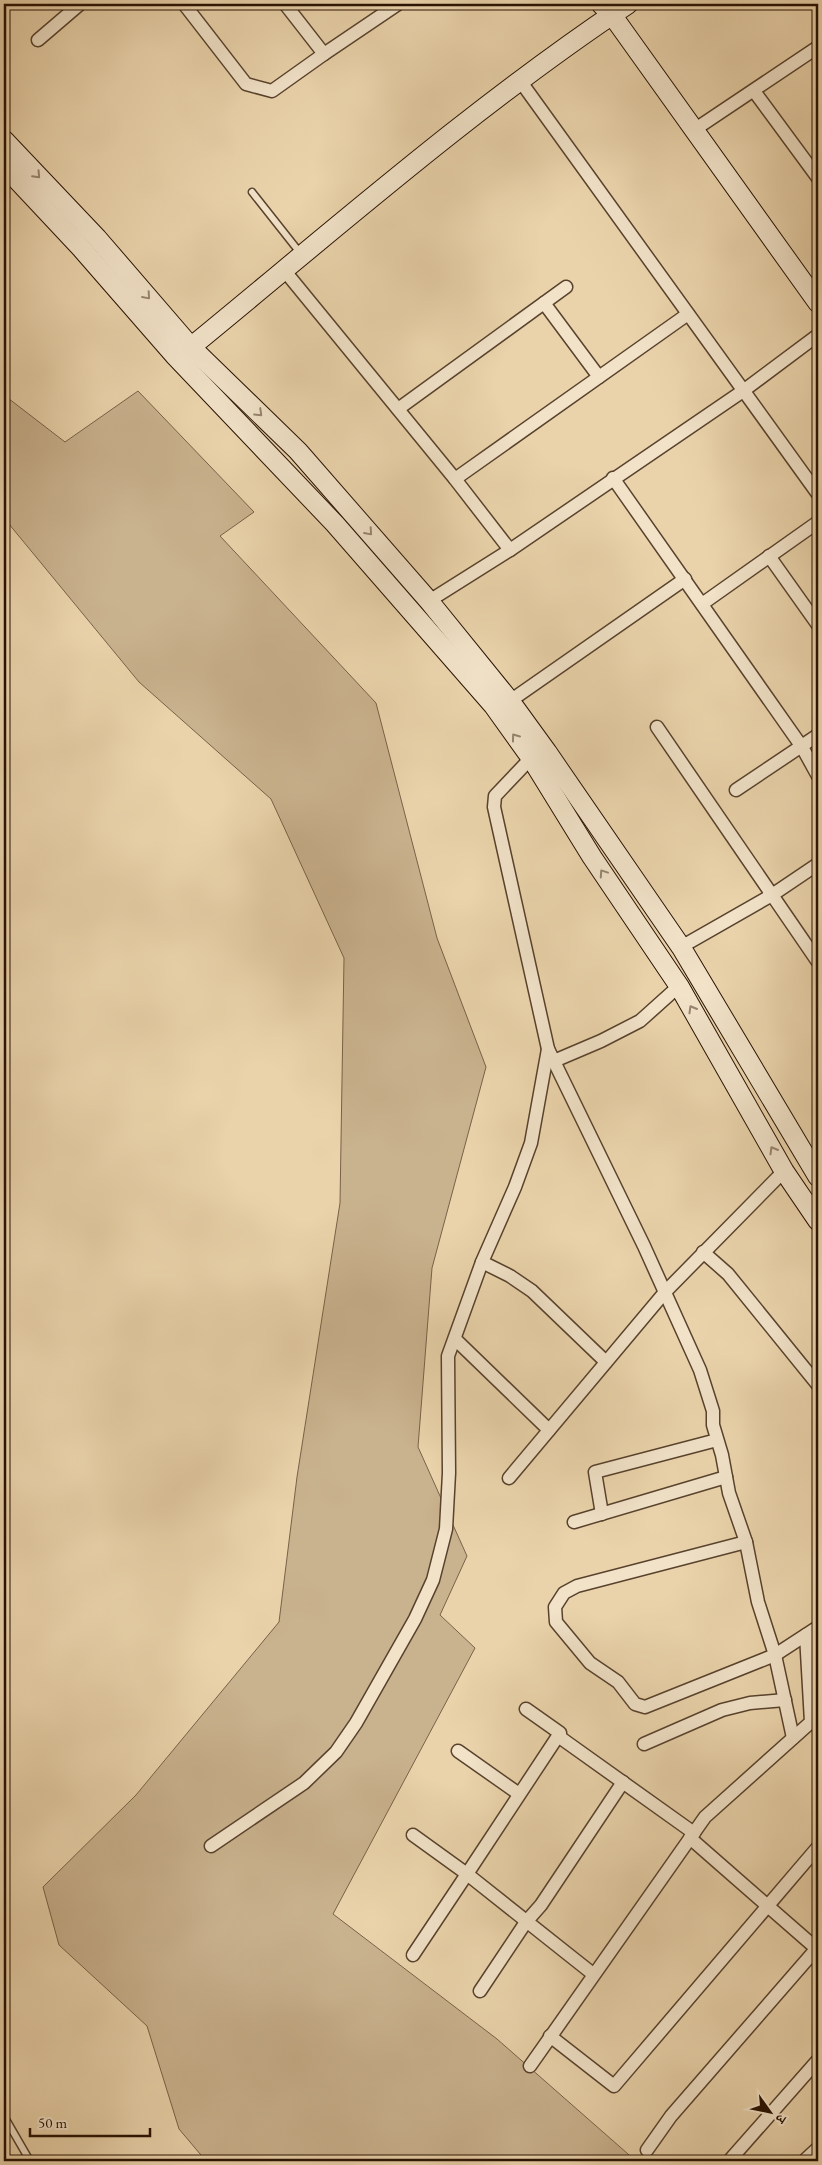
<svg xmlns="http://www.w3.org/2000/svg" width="822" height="2165" font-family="'EB Garamond','Noto Serif Devanagari',serif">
	<rect width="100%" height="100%" fill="#ead3ab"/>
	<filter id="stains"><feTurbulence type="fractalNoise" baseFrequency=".004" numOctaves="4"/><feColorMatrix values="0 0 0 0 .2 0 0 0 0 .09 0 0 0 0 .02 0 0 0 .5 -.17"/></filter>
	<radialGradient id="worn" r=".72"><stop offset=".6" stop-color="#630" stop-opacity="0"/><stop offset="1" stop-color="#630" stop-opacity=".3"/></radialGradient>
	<polygon fill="#c9b28e" stroke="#786248" points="138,391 254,512 220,536 376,703 437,938 486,1067 432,1268 418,1447 467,1556 440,1615 475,1648 333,1914 497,2039 636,2161 206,2161 179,2129 147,2026 59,1945 43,1887 136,1795 279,1622 297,1477 340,1203 344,958 271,799 139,682 4,518 4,395 65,442"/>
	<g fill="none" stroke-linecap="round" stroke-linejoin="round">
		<defs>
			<g id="lane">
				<polyline points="252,192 301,254"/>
				<polyline points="4,2116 30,2161"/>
			</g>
			<g id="street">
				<polyline points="184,4 246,84 272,91 324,54 398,4"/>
				<polyline points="285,4 324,54"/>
				<polyline points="38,40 80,4"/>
				<polyline points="521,82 818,494"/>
				<polyline points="754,91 818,178"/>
				<polyline points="694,130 818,47"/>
				<polyline points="284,270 455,479 510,550"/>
				<polyline points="544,303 599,377"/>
				<polyline points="398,409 566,287"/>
				<polyline points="613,478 802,747 818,776"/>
				<polyline points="455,479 688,314"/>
				<polyline points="769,556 818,625"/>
				<polyline points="429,601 510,550 743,391 818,335"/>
				<polyline points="702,604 818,522"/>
				<polyline points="510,701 685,579"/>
				<polyline points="657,727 818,962"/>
				<polyline points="531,758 495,796 494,807 548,1049 644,1246 700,1370 713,1411 713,1425 722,1455 729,1493 746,1542 758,1602 775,1655 793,1738"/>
				<polyline points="736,790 818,735"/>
				<polyline points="681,947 772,895 818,864"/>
				<polyline points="548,1049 531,1143 515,1187 482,1262 510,1276 532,1291 606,1362"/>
				<polyline points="554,1061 601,1041 640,1021 679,986"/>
				<polyline points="703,1252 728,1274 818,1385"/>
				<polyline points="455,1339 549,1430"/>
				<polyline points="509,1478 665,1292 784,1171"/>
				<polyline points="602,1514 595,1472 717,1440"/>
				<polyline points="574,1522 726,1477"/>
				<polyline points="746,1542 577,1586 564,1593 555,1607 556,1622 590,1663 618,1682 635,1704 645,1707 775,1655 818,1627"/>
				<polyline points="526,1709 560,1733 467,1874 593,1974"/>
				<polyline points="558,1736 694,1833"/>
				<polyline points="644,1744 722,1710 750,1703 785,1700"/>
				<polyline points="458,1751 519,1794"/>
				<polyline points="690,1838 817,1949"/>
				<polyline points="211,1846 304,1783 336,1752 356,1723 415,1619 433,1580 446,1529 449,1473 448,1356 482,1262"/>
				<polyline points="413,1955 467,1874 413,1835"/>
				<polyline points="480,1991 526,1922 541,1905 623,1782"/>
				<polyline points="550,2036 614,2086 818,1847"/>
				<polyline points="530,2066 705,1817 811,1722 806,1635"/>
				<polyline points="647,2150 671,2116 818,1947"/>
				<polyline points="729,2161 818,2060"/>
				<polyline points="804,2161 818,2148"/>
			</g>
			<g id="secondary">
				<polyline points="601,4 612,15 818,303"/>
				<polyline points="4,140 97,238 191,347 298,451 429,601 510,701 547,752 681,947 818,1177"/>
				<polyline points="4,166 81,248 176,357 335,524 493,705 531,758 592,857 679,986 784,1171 818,1221"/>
				<path d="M181 354 191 347C334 230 475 106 628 4"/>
			</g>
		</defs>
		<use href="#lane" stroke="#58422d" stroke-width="9"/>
		<use href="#street" stroke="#58422d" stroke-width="15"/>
		<use href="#secondary" stroke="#281203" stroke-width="21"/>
		<use href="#lane" stroke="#f1e2c8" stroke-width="6"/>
		<use href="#street" stroke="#f1e2c8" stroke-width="12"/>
		<use href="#secondary" stroke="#f1e2c8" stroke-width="19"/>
	</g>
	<defs><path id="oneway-chevron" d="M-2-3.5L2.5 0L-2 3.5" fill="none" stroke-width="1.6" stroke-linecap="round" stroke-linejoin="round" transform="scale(1.25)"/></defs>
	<g stroke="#97846f">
		<use href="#oneway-chevron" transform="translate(37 175) rotate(47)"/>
		<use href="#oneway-chevron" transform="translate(147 296) rotate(49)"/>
		<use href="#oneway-chevron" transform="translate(259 413) rotate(44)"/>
		<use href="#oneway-chevron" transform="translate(369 532) rotate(49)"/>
		<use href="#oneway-chevron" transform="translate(515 737) rotate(-126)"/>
		<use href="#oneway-chevron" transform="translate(603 873) rotate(-124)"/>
		<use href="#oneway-chevron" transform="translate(692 1009) rotate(-120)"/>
		<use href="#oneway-chevron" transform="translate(773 1150) rotate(-120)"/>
	</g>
	<rect width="822" height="2165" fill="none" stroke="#ead3ab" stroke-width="20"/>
	<rect x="5" y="5" width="812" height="2155" fill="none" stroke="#281203" stroke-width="2.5"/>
	<rect x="10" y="10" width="802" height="2145" fill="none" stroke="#281203"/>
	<g transform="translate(770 2112) rotate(123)" stroke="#f1e2c8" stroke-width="4" paint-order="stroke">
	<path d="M0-4L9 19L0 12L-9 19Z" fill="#281203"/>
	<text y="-8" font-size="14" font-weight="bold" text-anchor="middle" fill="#281203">उ</text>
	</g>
	<path d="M30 2128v8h120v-8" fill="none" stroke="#281203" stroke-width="2.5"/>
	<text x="38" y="2128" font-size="15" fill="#281203" stroke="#f1e2c8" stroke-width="4" paint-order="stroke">50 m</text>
	<rect width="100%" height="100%" filter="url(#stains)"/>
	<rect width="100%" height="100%" fill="url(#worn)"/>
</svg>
